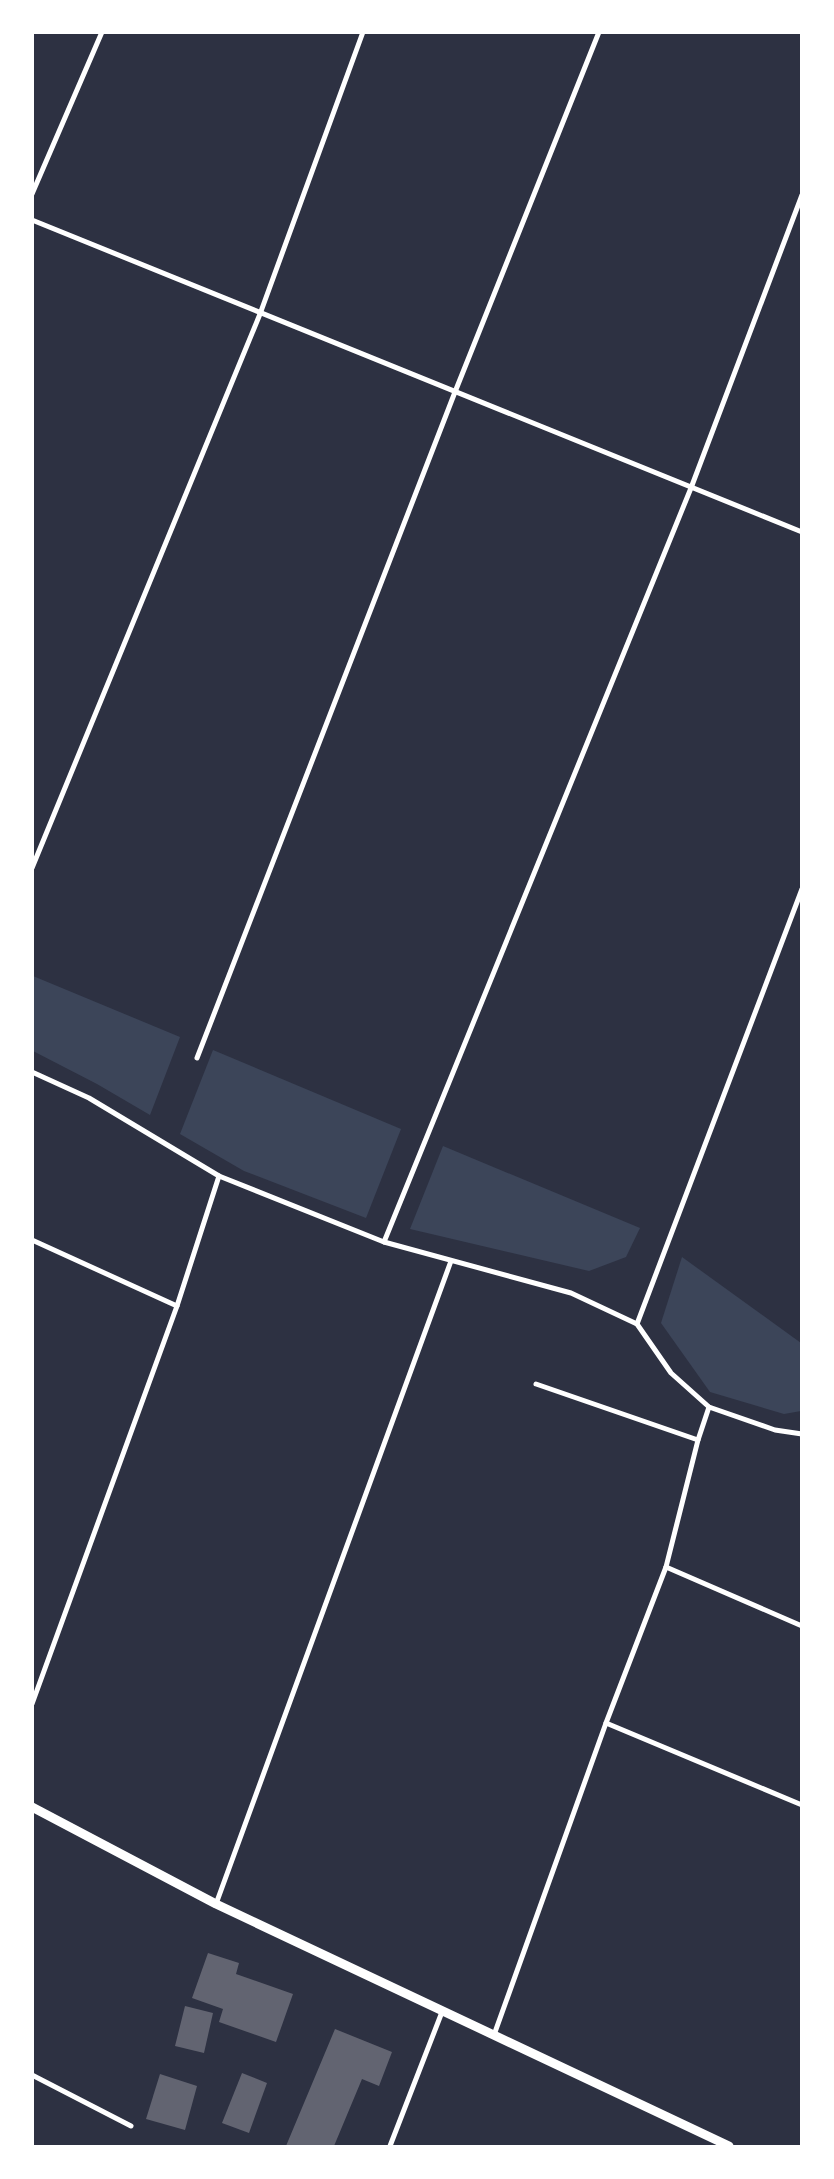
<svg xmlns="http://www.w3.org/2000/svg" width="834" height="2179" font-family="'Fira Sans Condensed',sans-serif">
	<rect width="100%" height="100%" fill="#2d3142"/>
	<g fill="#3c4559">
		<polygon points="33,976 180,1037 150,1115 97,1084 33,1051"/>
		<polygon points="213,1050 401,1129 366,1218 244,1171 180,1134"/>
		<polygon points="443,1146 640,1228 626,1257 589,1271 410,1229"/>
		<polygon points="682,1257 801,1343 801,1411 784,1414 710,1392 661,1323"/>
	</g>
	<g fill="#626471">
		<polygon points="208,1953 239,1963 236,1974 293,1994 276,2042 219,2022 223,2009 192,1998"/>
		<polygon points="185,2006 213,2013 204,2053 175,2046"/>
		<polygon points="335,2029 392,2052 379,2086 362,2079 334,2146 286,2146"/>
		<polygon points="242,2073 267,2083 249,2133 222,2123"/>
		<polygon points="160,2074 197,2086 185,2130 146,2119"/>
	</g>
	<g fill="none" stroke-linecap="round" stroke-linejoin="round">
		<g stroke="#fff" stroke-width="5">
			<polyline points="32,194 102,32"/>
			<polyline points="32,220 802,532"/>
			<polyline points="32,868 260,314 363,32"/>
			<polyline points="197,1058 455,392 599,32"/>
			<polyline points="32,1072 89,1098 219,1176 384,1242 571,1293 637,1324 671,1373 709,1407 775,1430 802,1434"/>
			<polyline points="32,1240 177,1306"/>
			<polyline points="384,1242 691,488 802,195"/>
			<polyline points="637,1324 802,889"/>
			<polyline points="536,1384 698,1440"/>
			<polyline points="666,1567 802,1626"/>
			<polyline points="32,1704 177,1306 219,1176"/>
			<polyline points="606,1723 802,1805"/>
			<polyline points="216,1904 451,1261"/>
			<polyline points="494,2035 606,1723 666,1567 698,1440 709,1407"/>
			<polyline points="32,2075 131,2126"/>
			<polyline points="390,2146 442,2012"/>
		</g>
		<polyline stroke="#fff" stroke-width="9" points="32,1807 216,1904 729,2146"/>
	</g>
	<rect width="834" height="2179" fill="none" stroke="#ffffff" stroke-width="68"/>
</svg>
